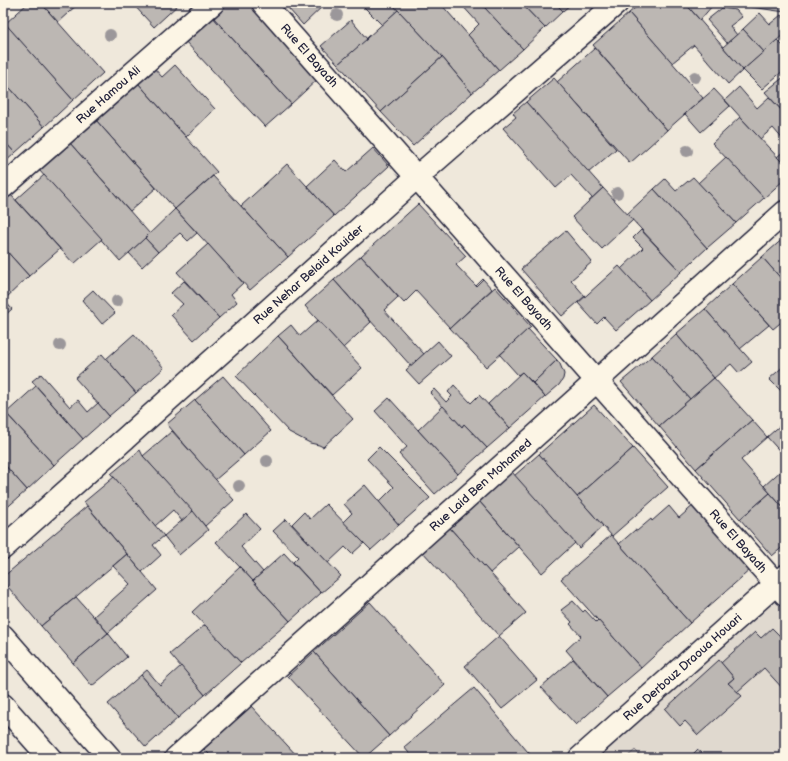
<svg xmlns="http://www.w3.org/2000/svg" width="788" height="761" font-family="'Balsamiq Sans',sans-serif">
	<rect width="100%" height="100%" fill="#efe8db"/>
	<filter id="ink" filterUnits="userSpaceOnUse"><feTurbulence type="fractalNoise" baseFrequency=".025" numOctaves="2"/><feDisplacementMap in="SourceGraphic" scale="8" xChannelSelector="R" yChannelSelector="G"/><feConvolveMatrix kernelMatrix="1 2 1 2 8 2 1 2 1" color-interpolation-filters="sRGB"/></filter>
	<g filter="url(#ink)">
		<polygon fill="#e0d9cf" points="776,584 785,594 785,758 580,758"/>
		<polygon fill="#d1cbc3" stroke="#7a767f" points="635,750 643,758 626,758"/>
		<g fill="#bcb7b3" stroke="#22223b">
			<polygon points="28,3 41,3 103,73 73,100 5,24"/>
			<polygon points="41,3 79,3 58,22"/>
			<polygon points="132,3 180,3 154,27"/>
			<polygon points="225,3 252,3 319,78 291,104 211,15"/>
			<polygon points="284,3 294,3 288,8"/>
			<polygon points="294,3 326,3 303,25 288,8"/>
			<polygon points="360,3 391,3 398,10 382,25"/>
			<polygon points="396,3 440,3 499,70 472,93 442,57 393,5"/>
			<polygon points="460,3 481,3 523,49 499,70 468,35 479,24"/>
			<polygon points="481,3 491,3 485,8"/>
			<polygon points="491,3 521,3 545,28 523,49 485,8"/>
			<polygon points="521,3 555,3 563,11 545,28"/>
			<polygon points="555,3 572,3 563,11"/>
			<polygon points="641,3 685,3 743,70 728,84 694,45 672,63 629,13"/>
			<polygon points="685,3 711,3 713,5 700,20"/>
			<polygon points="752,3 785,3 785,12 751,7"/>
			<polygon points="722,8 736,10 742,17 730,26 737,35 727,43 707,20"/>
			<polygon points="398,10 442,57 381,112 338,64"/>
			<polygon points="629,13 703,98 667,130 593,45"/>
			<polygon points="760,13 770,24 781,15 785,20 785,33 764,52 743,29"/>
			<polygon points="211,15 291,104 265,127 183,39"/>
			<polygon points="351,20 367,39 338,64 321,46"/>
			<polygon points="3,21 73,100 44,127 3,80"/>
			<polygon points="743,29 764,52 743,70 723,47"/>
			<polygon points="777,40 785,48 785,69 762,89 743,70"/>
			<polygon points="595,48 667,130 630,163 557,82"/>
			<polygon points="442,57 472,93 413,146 381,112"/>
			<polygon points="175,65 215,109 186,137 137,82 154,68 162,77"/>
			<polygon points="785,76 785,114 765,92"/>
			<polygon points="554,78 616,149 588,173 526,102"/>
			<polygon points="3,80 44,127 15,153 3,140"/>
			<polygon points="137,82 217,172 175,209 95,119"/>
			<polygon points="739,87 757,108 769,97 785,114 785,142 773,128 760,139 725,100"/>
			<polygon points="714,89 730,106 701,132 685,114"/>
			<polygon points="526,102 603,188 592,198 571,175 556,188 503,128 516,117 513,113"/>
			<polygon points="740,117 785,165 785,179 764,198 712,143"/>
			<polygon points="95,119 156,188 130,211 69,142"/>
			<polygon points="3,140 15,153 3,164"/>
			<polygon points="69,142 150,234 120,261 39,170"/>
			<polygon points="373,148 389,166 334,216 307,186 335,160 346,172"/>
			<polygon points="785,150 785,165 777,157"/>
			<polygon points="726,157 764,198 736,223 698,183"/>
			<polygon points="287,164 334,216 288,257 241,206"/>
			<polygon points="44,175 102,239 74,264 16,200"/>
			<polygon points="213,176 288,257 250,290 175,209"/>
			<polygon points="693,177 736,223 707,248 654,189 665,179 676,191"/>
			<polygon points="603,188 633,220 602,249 572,217"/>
			<polygon points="654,189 707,248 681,272 627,214"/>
			<polygon points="11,195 60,249 29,276 3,247 3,209 4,208 3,203"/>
			<polygon points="418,204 466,256 456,265 476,286 483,279 492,289 450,328 416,291 404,303 361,256"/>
			<polygon points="175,209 197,233 188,241 180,233 158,252 145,238"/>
			<polygon points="641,230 681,272 650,300 621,269 643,248 633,238"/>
			<polygon points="566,231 592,262 571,280 585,296 562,316 521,269"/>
			<polygon points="785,237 785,283 762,257"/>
			<polygon points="145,238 158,252 142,267 129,253"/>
			<polygon points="208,244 243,283 231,294 237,302 219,318 177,272"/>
			<polygon points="3,247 29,276 4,300 3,299"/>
			<polygon points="361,256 398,297 384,310 424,354 411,366 334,280"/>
			<polygon points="762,257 785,283 785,319 773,329 732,284"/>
			<polygon points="619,266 650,300 616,330 604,317 597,324 578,303"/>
			<polygon points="334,280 371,322 343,348 305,306"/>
			<polygon points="184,281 219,318 194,340 171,315 183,304 171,293"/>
			<polygon points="732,284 769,325 740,349 705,309"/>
			<polygon points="495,287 531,327 486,367 450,328"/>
			<polygon points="93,290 115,313 102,324 82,300"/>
			<polygon points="3,299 12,309 3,317"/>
			<polygon points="705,309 752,362 739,373 731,364 714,378 676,334"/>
			<polygon points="318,320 362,368 332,395 278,336 291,325 300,336"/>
			<polygon points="528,329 557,360 533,383 522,372 518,375 500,355"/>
			<polygon points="134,334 164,368 136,393 106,359"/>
			<polygon points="676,334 714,378 690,399 652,356"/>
			<polygon points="278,336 353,419 323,447 319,445 310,443 289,432 236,376"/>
			<polygon points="438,341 451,356 419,384 406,370"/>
			<polygon points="102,354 136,393 109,416 75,378"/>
			<polygon points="652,356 690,399 659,426 621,382"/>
			<polygon points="557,360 560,364 564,374 563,379 559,385 545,397 533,383"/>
			<polygon points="785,365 785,391 783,393 769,379"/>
			<polygon points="522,372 545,397 510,428 488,404"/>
			<polygon points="41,374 70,407 78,400 88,412 98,403 109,416 83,439 32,381"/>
			<polygon points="223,376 271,431 244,455 195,400"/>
			<polygon points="714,378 752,420 696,469 659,426"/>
			<polygon points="454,385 471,403 479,395 510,428 487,448 464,424 462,427 430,393 434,389 446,402 452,396 448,392"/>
			<polygon points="36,386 83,439 54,465 6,413"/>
			<polygon points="389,398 458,474 435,494 399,454 407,447 375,411"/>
			<polygon points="195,400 244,455 215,480 167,424"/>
			<polygon points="594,405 633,448 577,497 539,454"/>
			<polygon points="443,406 462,427 464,424 487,448 458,474 418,430"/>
			<polygon points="3,410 54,465 27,490 3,463"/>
			<polygon points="752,420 767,437 741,460 770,493 740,519 696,469"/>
			<polygon points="783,423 785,426 785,457 767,437"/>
			<polygon points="172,431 234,500 205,526 143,456"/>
			<polygon points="379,447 430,498 399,525 379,502 394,487 367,459"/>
			<polygon points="633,448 668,487 612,536 577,497"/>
			<polygon points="140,450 143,456 193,511 182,521 173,510 155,526 111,474"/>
			<polygon points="539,454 603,526 579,548 514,476"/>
			<polygon points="3,463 27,490 3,511"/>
			<polygon points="785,467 785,510 764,486"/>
			<polygon points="512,472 575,543 542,573 479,501"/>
			<polygon points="114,477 164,536 153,545 161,555 142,572 84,502"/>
			<polygon points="365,485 399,525 371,550 343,522 352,513 344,504"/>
			<polygon points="770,493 785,510 785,545 772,556 740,519"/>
			<polygon points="479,501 519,547 490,573 449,527"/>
			<polygon points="326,504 364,543 352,554 345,547 328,563 292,524 304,512 310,519"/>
			<polygon points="695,504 751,569 690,623 619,544 635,530 637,531 651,519 652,521 669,506 679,518"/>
			<polygon points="87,506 127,554 41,626 3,581 3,577"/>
			<polygon points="193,511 208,530 179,555 164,536"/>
			<polygon points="246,514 260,529 241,547 263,572 253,581 216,542"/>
			<polygon points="286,519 341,576 321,593 293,562 298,557 273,531"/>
			<polygon points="449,527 526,613 499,636 422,551"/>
			<polygon points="611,535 690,623 641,668 561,579"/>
			<polygon points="284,553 321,593 290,621 253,581"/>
			<polygon points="127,554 157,590 108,633 94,616 130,584 113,566"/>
			<polygon points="240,567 290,621 241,663 192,612"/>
			<polygon points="76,597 108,633 73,663 41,626"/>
			<polygon points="573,601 583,612 585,610 596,622 598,620 641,668 607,697 566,650 581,636 570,624 572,622 561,610"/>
			<polygon points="370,602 445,685 389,736 314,652"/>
			<polygon points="205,625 241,663 205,695 170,654"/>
			<polygon points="772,628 781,637 785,634 785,691 764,668 737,692 728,683 734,678 721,663 755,632 761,638"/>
			<polygon points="108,633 127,657 92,686 73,663"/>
			<polygon points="499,636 537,680 502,709 465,666"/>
			<polygon points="314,652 389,736 364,758 288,676"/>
			<polygon points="573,659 607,697 576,725 541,687"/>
			<polygon points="719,660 734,678 728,683 742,696 698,735 685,721 680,726 665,709"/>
			<polygon points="181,666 205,695 178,718 141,675 147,670 160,685"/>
			<polygon points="141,675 178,718 146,747 108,704"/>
			<polygon points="474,688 533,758 413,758 404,747"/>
			<polygon points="251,706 299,758 213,758 204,749"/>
			<polygon points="204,749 213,758 193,758"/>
			<polygon points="698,749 706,758 689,758"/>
		</g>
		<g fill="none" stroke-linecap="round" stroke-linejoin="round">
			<defs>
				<g id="minor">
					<path id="s1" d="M263 3 785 594"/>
					<path id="s2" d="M3 187 213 3"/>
					<path id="s3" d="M3 548 417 177 617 3"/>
					<polyline points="3,636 110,758"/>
					<path id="s4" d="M176 758 785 212"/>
					<path id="s5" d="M580 758 785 576"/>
				</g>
				<polyline id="major" points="3,705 50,758"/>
			</defs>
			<use href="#minor" stroke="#22223b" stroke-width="25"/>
			<use href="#major" stroke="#22223b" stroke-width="25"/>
			<use href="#minor" stroke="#fcf5e5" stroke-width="22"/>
			<use href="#major" stroke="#fcf5e5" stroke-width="22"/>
		</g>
		<g fill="#9b979a">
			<circle cx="337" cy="15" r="6"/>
			<circle cx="110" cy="35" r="6"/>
			<circle cx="695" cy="77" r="6"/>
			<circle cx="687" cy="151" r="6"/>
			<circle cx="617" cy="193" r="6"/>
			<circle cx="117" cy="301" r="6"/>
			<circle cx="60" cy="345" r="6"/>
			<circle cx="267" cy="461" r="6"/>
			<circle cx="239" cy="486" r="6"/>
		</g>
	</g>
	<g text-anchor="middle" stroke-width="4" stroke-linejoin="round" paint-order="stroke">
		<g font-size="12" fill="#22223b" stroke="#fcf5e5">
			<text dy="4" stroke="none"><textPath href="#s1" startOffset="70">Rue El Bayadh</textPath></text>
			<text dy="4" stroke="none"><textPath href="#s2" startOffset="140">Rue Hamou Ali</textPath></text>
			<text dy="4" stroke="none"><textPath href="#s3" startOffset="410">Rue Nehar Belaid Kouider</textPath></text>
			<text dy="4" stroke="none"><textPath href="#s1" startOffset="394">Rue El Bayadh</textPath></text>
			<text dy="4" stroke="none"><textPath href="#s4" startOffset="409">Rue Laid Ben Mohamed</textPath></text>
			<text dy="4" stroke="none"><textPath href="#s1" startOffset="718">Rue El Bayadh</textPath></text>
			<text dy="4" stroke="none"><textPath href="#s5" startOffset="137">Rue Derbouz Draoua Houari</textPath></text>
		</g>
	</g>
	<rect width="788" height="761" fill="none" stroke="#fcf5e5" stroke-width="16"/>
	<rect x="8" y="8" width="772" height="745" fill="none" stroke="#22223b" stroke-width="1.5" filter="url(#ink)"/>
</svg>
